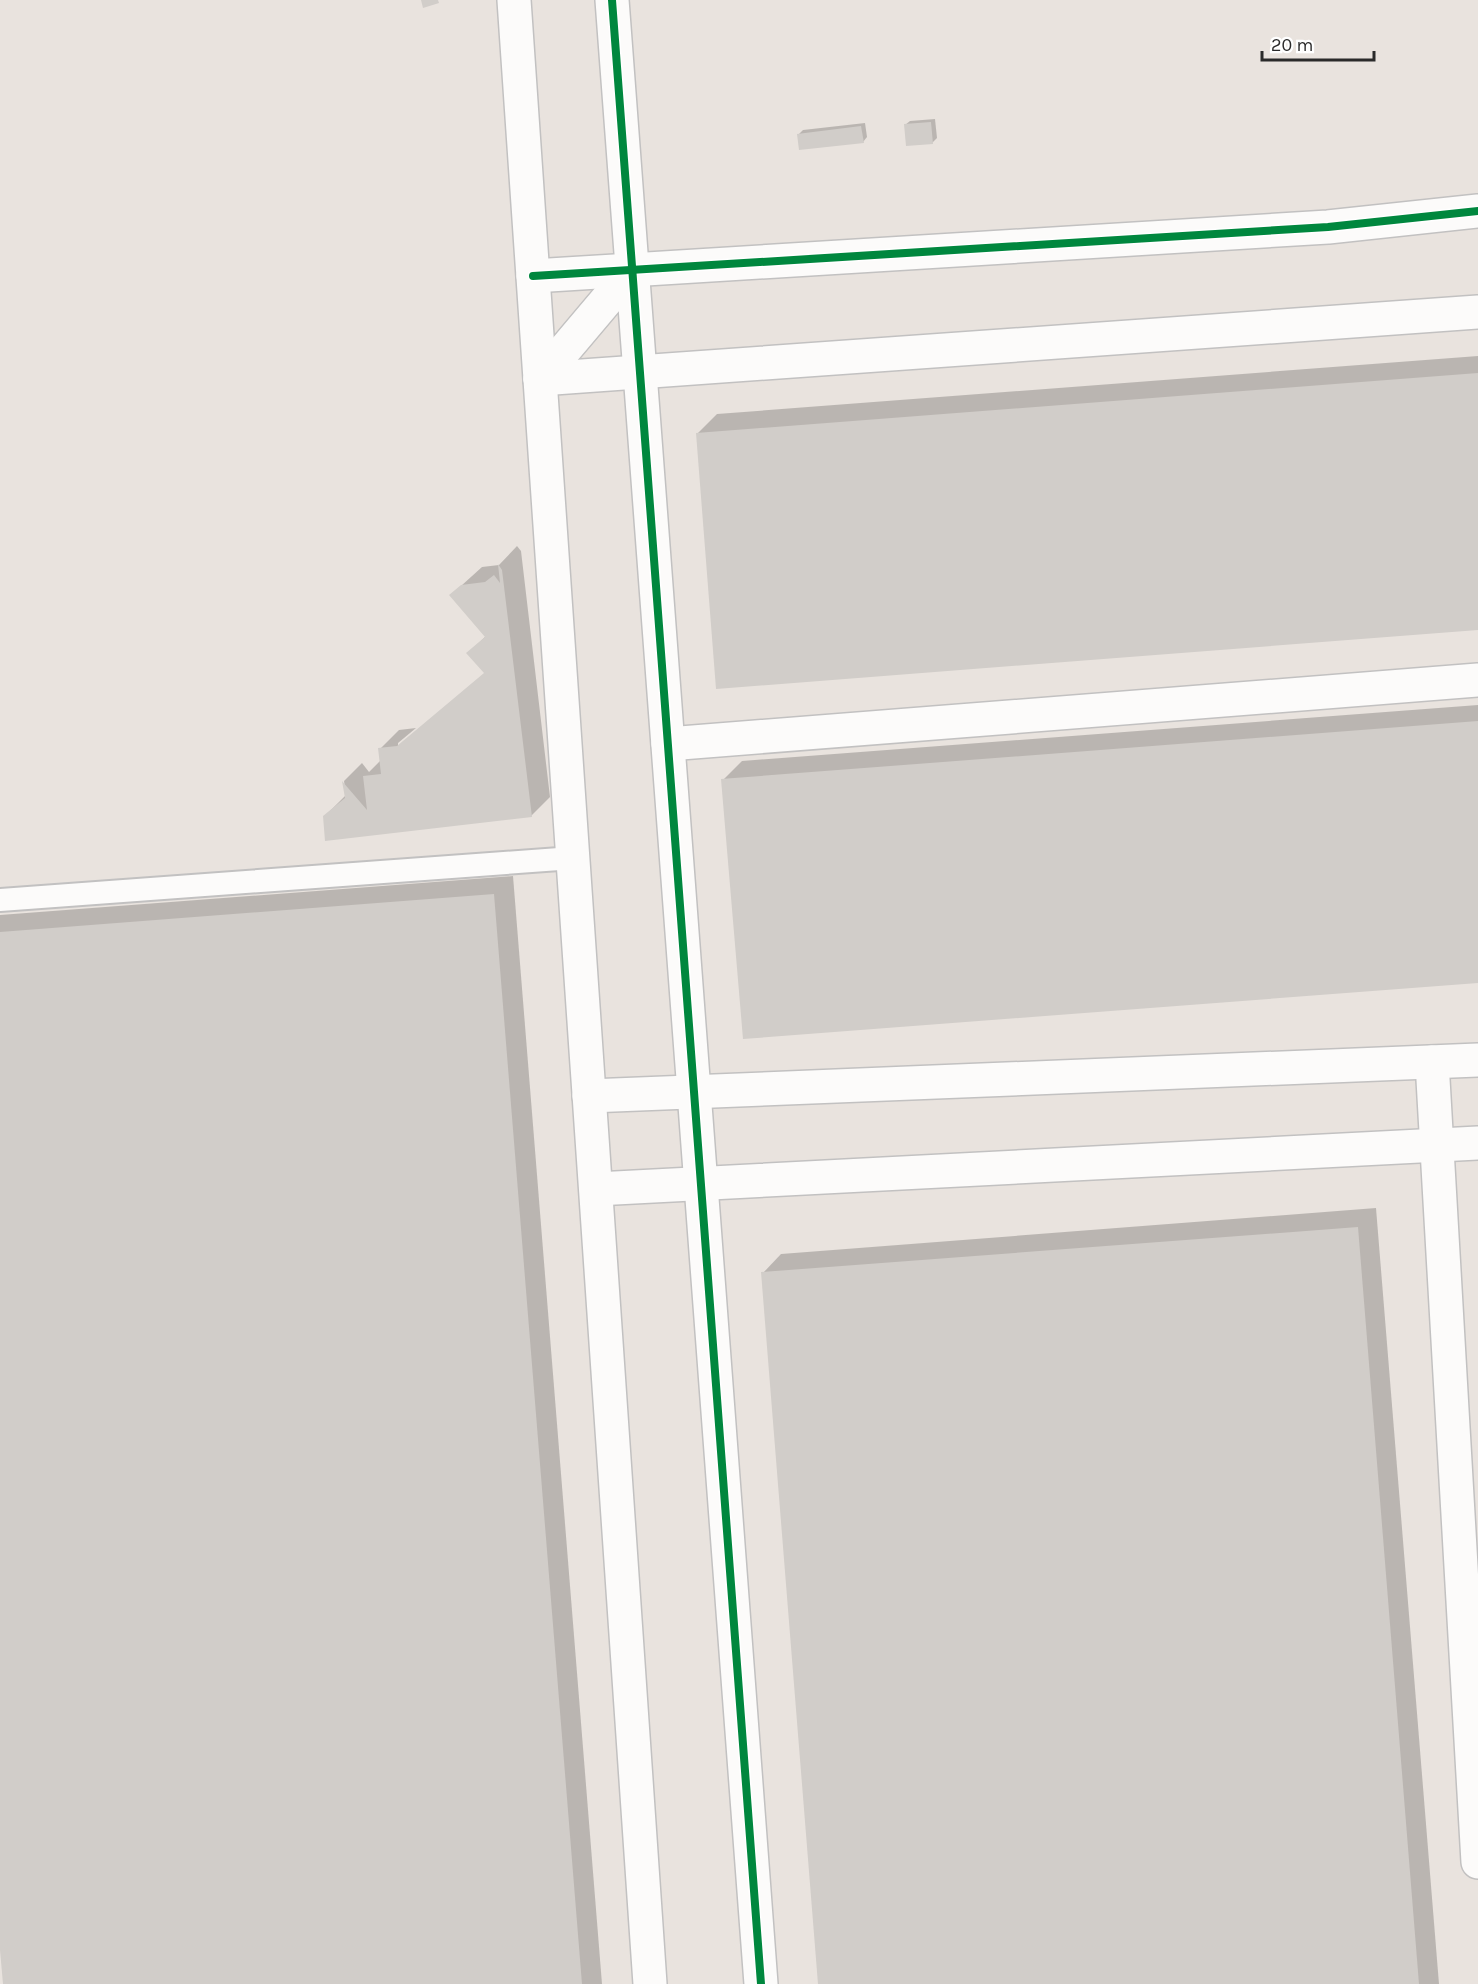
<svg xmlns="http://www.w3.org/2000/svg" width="1478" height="1984" font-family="Karla,sans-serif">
	<rect width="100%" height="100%" fill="#e9e3de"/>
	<g fill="#0003">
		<polygon points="935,119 937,138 932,143 905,125 910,121"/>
		<polygon points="865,123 867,137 863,142 799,134 803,130"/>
		<polygon points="1478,356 1478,629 698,433 717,414"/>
		<polygon points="517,546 521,551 550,797 531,816 324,817 346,795 344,781 362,763 369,772 381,760 380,749 399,730 416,728 398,743 398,747 490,669 468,653 486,636 451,595 482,567 499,565"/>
		<polygon points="1478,705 1478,982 723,780 742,761"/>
		<polygon points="513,876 602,1984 4,1984 0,1931 0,915"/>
		<polygon points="1376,1208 1439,1984 820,1984 763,1273 781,1254"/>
	</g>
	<g fill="#d1cdc9">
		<polygon points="421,0 438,0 439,3 423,8"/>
		<polygon points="931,122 933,144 906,146 904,124"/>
		<polygon points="861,126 864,143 799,150 797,134"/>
		<polygon points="1478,373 1478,630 716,689 696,433"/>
		<polygon points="498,564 502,570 532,817 325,841 323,816 345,798 342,781 367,810 363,776 381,774 378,748 397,746 484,673 466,653 485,637 449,595 461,585 485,582 494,575 500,583"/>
		<polygon points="1478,721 1478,983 743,1039 721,779"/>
		<polygon points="494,894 582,1984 3,1984 0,1950 0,932"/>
		<polygon points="1358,1227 1419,1984 818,1984 761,1272"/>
	</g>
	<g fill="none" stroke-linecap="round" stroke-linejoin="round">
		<defs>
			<polyline id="service" points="0,900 573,858"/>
			<g id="minor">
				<polyline points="514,0 650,1984"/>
				<polyline points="612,0 761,1984"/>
				<polyline points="533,276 1328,227 1478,211"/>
				<polyline points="540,379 1478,312"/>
				<polyline points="540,379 632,270"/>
				<polyline points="668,744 1478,680"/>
				<polyline points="1432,1062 1478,1862"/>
				<polyline points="589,1096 1478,1060"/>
				<polyline points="596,1189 1478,1143"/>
			</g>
		</defs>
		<use href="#service" stroke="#c2c1c1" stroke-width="26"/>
		<use href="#minor" stroke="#c2c1c1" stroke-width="36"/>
		<use href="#service" stroke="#fcfbfa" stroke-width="22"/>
		<use href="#minor" stroke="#fcfbfa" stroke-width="33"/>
		<defs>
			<g id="cycleway">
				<polyline points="612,0 761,1984"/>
				<polyline points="533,276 1328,227 1478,211"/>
			</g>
		</defs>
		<use href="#cycleway" stroke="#fff" stroke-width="11"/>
		<use href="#cycleway" stroke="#00873e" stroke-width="8"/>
	</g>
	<path d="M1262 51v9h112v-9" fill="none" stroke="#2a2a2a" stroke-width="3"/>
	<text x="1271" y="51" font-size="18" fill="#2a2a2a" stroke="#ffffff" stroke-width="4.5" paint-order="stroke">20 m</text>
</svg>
